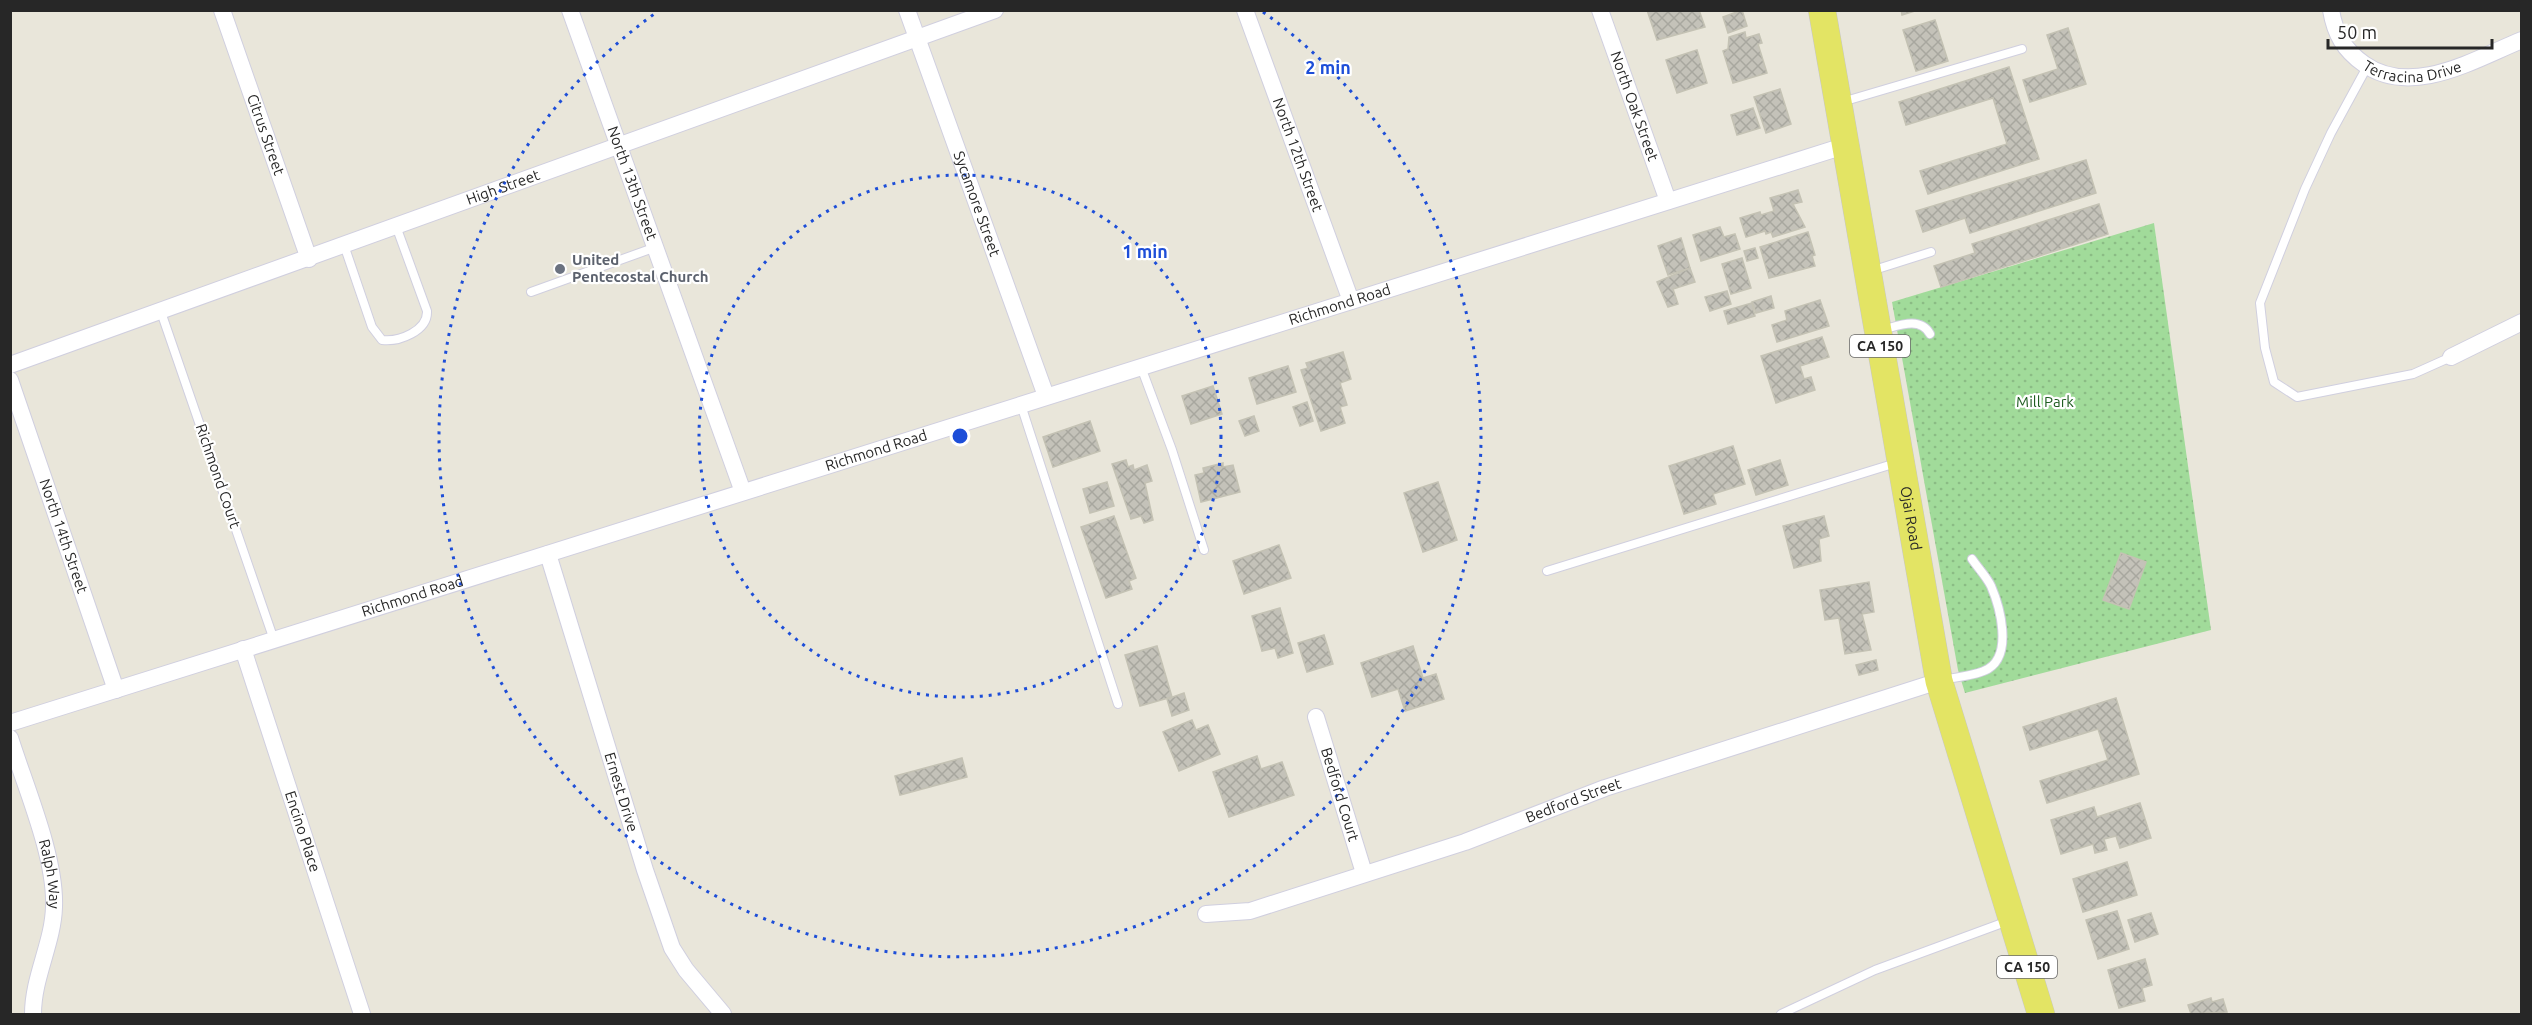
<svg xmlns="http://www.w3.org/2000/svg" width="2532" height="1025" font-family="Ubuntu,sans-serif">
	<defs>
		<pattern id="park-dots" width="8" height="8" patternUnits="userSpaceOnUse" patternTransform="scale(1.5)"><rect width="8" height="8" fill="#a1db9a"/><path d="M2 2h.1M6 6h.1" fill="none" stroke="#8bbc85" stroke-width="1.8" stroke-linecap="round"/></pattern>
		<pattern id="building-cross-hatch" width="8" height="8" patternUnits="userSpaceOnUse" patternTransform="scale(1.5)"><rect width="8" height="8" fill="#c4c2b9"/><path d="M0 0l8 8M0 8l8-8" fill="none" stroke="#a8a79f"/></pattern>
	</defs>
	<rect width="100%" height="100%" fill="#e9e6da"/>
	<polygon fill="url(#park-dots)" points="2154,223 2211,630 1965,693 1958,670 1892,302"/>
	<g fill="url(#building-cross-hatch)" stroke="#c4c2b4" stroke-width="1.5">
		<polygon points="1647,10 1699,10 1705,27 1657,40"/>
		<polygon points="1742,10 1747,26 1728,33 1723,17"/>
		<polygon points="1901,10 1918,10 1902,15"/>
		<polygon points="1935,20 1948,61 1916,71 1903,30"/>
		<polygon points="2068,28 2086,84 2030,102 2023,80 2058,69 2047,35"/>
		<polygon points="1745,32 1746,38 1759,34 1762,43 1758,44 1767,73 1733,83 1723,51 1728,49 1729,37"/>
		<polygon points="1697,50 1707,83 1677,93 1666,60"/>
		<polygon points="2009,67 2039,159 1928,194 1920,171 2007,144 1993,98 1906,125 1899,102"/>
		<polygon points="1780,89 1791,124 1766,133 1754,97"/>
		<polygon points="1753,108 1760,128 1737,135 1731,115"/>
		<polygon points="2086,160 2096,193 1970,233 1965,218 1923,232 1916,211"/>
		<polygon points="1798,190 1802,202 1793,204 1805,227 1773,237 1771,232 1766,234 1765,231 1746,237 1740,218 1760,212 1761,215 1774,211 1770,198"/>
		<polygon points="2099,204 2108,234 1941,287 1934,266 1975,253 1972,244"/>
		<polygon points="1720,227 1724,237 1735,234 1740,249 1701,261 1693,235"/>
		<polygon points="1808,232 1815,255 1812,256 1815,266 1769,278 1760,247"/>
		<polygon points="1681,238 1690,268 1668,275 1658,246"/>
		<polygon points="1755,248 1758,258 1747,261 1744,251"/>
		<polygon points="1742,258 1751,288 1731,294 1722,264"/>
		<polygon points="1690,268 1695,282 1673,289 1678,304 1668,307 1657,282"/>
		<polygon points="1727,291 1731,304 1710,311 1705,297"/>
		<polygon points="1771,296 1774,308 1756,313 1752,302"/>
		<polygon points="1820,300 1829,326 1777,342 1772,325 1787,320 1785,311"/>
		<polygon points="1752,303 1755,316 1728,324 1724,311"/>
		<polygon points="1822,337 1829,357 1800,366 1804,379 1811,377 1815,390 1776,403 1761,356"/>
		<polygon points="1343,352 1351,379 1340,383 1347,405 1340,407 1345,423 1321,431 1301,370 1308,368 1306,363"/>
		<polygon points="1288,366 1296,392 1257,404 1249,378"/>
		<polygon points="1213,386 1222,414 1191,424 1182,396"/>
		<polygon points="1307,402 1313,421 1300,426 1293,407"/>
		<polygon points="1254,416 1259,431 1245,436 1239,421"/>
		<polygon points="1090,421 1100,451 1053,467 1043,437"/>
		<polygon points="1733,446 1745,484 1713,494 1716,504 1684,514 1669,466"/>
		<polygon points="1126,460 1128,467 1133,465 1134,470 1147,465 1152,481 1145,483 1153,520 1144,523 1141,516 1131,519 1112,464"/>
		<polygon points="1780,460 1788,485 1756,495 1748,470"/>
		<polygon points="1223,463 1223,467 1233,465 1240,492 1201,502 1195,475 1204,473 1203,468"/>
		<polygon points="1107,482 1114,506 1090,513 1083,489"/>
		<polygon points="1438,482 1457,540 1423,552 1404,493"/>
		<polygon points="1114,516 1136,578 1129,581 1132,589 1106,598 1081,527"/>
		<polygon points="1824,516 1829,536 1819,539 1821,561 1794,568 1783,526"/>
		<polygon points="1279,545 1291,578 1244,594 1233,561"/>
		<polygon points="2121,553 2146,562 2129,609 2103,600"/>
		<polygon points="1869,582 1874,612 1862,614 1871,650 1845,654 1839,618 1825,620 1820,590"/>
		<polygon points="1280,608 1293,653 1278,658 1275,648 1262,651 1252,616"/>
		<polygon points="1324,635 1333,664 1307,672 1298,643"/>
		<polygon points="1157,646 1172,697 1140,706 1125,655"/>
		<polygon points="1413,646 1423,678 1436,674 1444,699 1405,711 1398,689 1372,697 1361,663"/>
		<polygon points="1876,660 1878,670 1859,675 1856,665"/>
		<polygon points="1184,693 1189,710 1172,716 1167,699"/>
		<polygon points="2116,698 2139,774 2047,803 2040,781 2108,760 2098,729 2030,750 2023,727"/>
		<polygon points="1192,720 1196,730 1208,725 1220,754 1179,771 1163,732"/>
		<polygon points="1257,756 1261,769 1282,762 1294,795 1229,817 1213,772"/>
		<polygon points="962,758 967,777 900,795 895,776"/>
		<polygon points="2140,803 2151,838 2120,848 2116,836 2104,839 2107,850 2095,853 2093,844 2061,854 2051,820 2094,807 2097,817"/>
		<polygon points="2127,862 2137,895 2083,912 2073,879"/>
		<polygon points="2117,911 2129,949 2098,959 2086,920"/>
		<polygon points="2151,913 2158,934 2135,942 2128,920"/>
		<polygon points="2145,959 2152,985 2142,988 2145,1001 2119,1008 2108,970"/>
		<polygon points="2211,998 2212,1002 2223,999 2227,1012 2191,1014 2188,1005"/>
	</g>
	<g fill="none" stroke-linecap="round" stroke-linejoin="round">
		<defs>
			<g id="service">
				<polyline points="2367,67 2331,133 2305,189 2260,303 2265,348 2274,382 2297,397 2413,374 2451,357"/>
				<polyline points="1842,102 2022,49"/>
				<path d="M344 245 372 327 382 340C399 342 428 331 427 311L396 226"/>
				<polyline points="1871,271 1931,252"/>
				<polyline points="531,292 656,247"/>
				<polyline points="161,312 274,640"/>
				<path d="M1882 330C1898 326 1920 316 1930 334"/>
				<polyline points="1141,367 1172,450 1204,550"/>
				<polyline points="1021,405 1118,704"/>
				<polyline points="1547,571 1896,463"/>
				<path d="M1942 680C1955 677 1976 676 1988 669 2013 654 2000 607 1991 586 1986 576 1978 568 1972 559"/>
				<polyline points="1781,1014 1875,970 2008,921"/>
			</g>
			<g id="minor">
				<path id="s1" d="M222 10 309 259"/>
				<path id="s2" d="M570 10 743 492"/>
				<path id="s3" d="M907 10 1046 396"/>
				<path id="s4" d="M1245 10 1351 301"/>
				<path id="s5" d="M1600 10 1668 201"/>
				<path id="s6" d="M2331 10C2335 34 2344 50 2364 64 2412 98 2475 59 2522 40"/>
				<polyline points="2451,357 2522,322"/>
				<path id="s7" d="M10 365 995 10"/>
				<path id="s8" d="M10 380 116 690"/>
				<path id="s9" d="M548 554 645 870 672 948 686 970 723 1014"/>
				<path id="s10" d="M243 649 362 1014"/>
				<path id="s11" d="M1316 717 1364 873"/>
				<path id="s12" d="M10 723 1844 146"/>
				<path id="s13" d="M10 738C25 786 56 857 54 907 53 943 33 977 33 1014"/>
				<path id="s14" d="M1206 914 1250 911 1465 842 1605 788 1939 681"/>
			</g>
			<g id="primary">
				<path id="s15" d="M1822 10 1939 681 2041 1014"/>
			</g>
		</defs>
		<use href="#service" stroke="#d0cfdf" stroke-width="10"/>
		<use href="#minor" stroke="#d0cfdf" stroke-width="18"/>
		<use href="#primary" stroke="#c7c7c7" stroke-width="28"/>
		<use href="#service" stroke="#fff" stroke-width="8"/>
		<use href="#minor" stroke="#fff" stroke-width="16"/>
		<use href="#primary" stroke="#e3e464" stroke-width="27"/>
	</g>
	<g fill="none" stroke="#1d4ed8" stroke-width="3" stroke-dasharray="3 6">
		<circle cx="960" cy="436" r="261"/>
		<path d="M1263 12A521 521 0 1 1 657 12"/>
	</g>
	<circle fill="#6b7280" stroke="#fff" stroke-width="2" cx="560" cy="269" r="6"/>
	<g text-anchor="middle" stroke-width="4.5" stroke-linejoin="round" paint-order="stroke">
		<g fill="#fff" stroke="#686868" stroke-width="1.5">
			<rect x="1850" y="335" width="60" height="22" rx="4.5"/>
			<rect x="1997" y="956" width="60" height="22" rx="4.5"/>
		</g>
		<g font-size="14" font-weight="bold" fill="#272727">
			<text x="1880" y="351">CA 150</text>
			<text x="2027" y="972">CA 150</text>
		</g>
		<g font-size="15" fill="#272727" stroke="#fff">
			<text dy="5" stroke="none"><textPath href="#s6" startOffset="116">Terracina Drive</textPath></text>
			<text dy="5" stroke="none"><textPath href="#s5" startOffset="102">North Oak Street</textPath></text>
			<text dy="5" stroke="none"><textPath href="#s1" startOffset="132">Citrus Street</textPath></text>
			<text dy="5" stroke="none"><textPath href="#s4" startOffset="154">North 12th Street</textPath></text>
			<text dy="5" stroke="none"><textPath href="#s2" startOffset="184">North 13th Street</textPath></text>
			<text dy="5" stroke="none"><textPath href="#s7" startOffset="524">High Street</textPath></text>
			<text dy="5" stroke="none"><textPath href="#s3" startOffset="206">Sycamore Street</textPath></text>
			<text dy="5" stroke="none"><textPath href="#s12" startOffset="1394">Richmond Road</textPath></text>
			<text dy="5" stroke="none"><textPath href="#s12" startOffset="908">Richmond Road</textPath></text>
			<text transform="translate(218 476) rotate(71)" y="5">Richmond Court</text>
			<text dy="5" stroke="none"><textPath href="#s15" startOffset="516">Ojai Road</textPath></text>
			<text dy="5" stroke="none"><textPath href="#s8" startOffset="165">North 14th Street</textPath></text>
			<text dy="5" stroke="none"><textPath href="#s12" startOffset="422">Richmond Road</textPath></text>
			<text dy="5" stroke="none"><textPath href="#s9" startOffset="249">Ernest Drive</textPath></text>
			<text dy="5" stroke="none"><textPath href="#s11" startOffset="81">Bedford Court</textPath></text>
			<text dy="5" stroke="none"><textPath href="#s14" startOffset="386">Bedford Street</textPath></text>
			<text dy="5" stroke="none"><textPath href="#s10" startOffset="192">Encino Place</textPath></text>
			<text dy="5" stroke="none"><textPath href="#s13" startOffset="142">Ralph Way</textPath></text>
		</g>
		<g font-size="15" font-weight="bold" fill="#5b616d" stroke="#fff" text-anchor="start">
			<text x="572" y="265">United<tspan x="572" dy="17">Pentecostal Church</tspan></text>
		</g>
		<g font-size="15" fill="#1f5d21" stroke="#fff">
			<text x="2045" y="407">Mill Park</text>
		</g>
	</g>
	<circle cx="960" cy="436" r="9" fill="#1d4ed8" stroke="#fff" stroke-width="3"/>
	<g font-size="18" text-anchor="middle" font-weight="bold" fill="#1d4ed8" stroke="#fff" stroke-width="4.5" stroke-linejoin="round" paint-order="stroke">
		<text x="1328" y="74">2 min</text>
		<text x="1145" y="258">1 min</text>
	</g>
	<rect width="2532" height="1025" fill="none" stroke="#272727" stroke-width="24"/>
	<path d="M2328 39v9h164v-9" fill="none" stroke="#272727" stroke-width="3"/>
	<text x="2337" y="39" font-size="18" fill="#272727" stroke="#ffffff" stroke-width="4.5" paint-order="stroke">50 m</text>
</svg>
